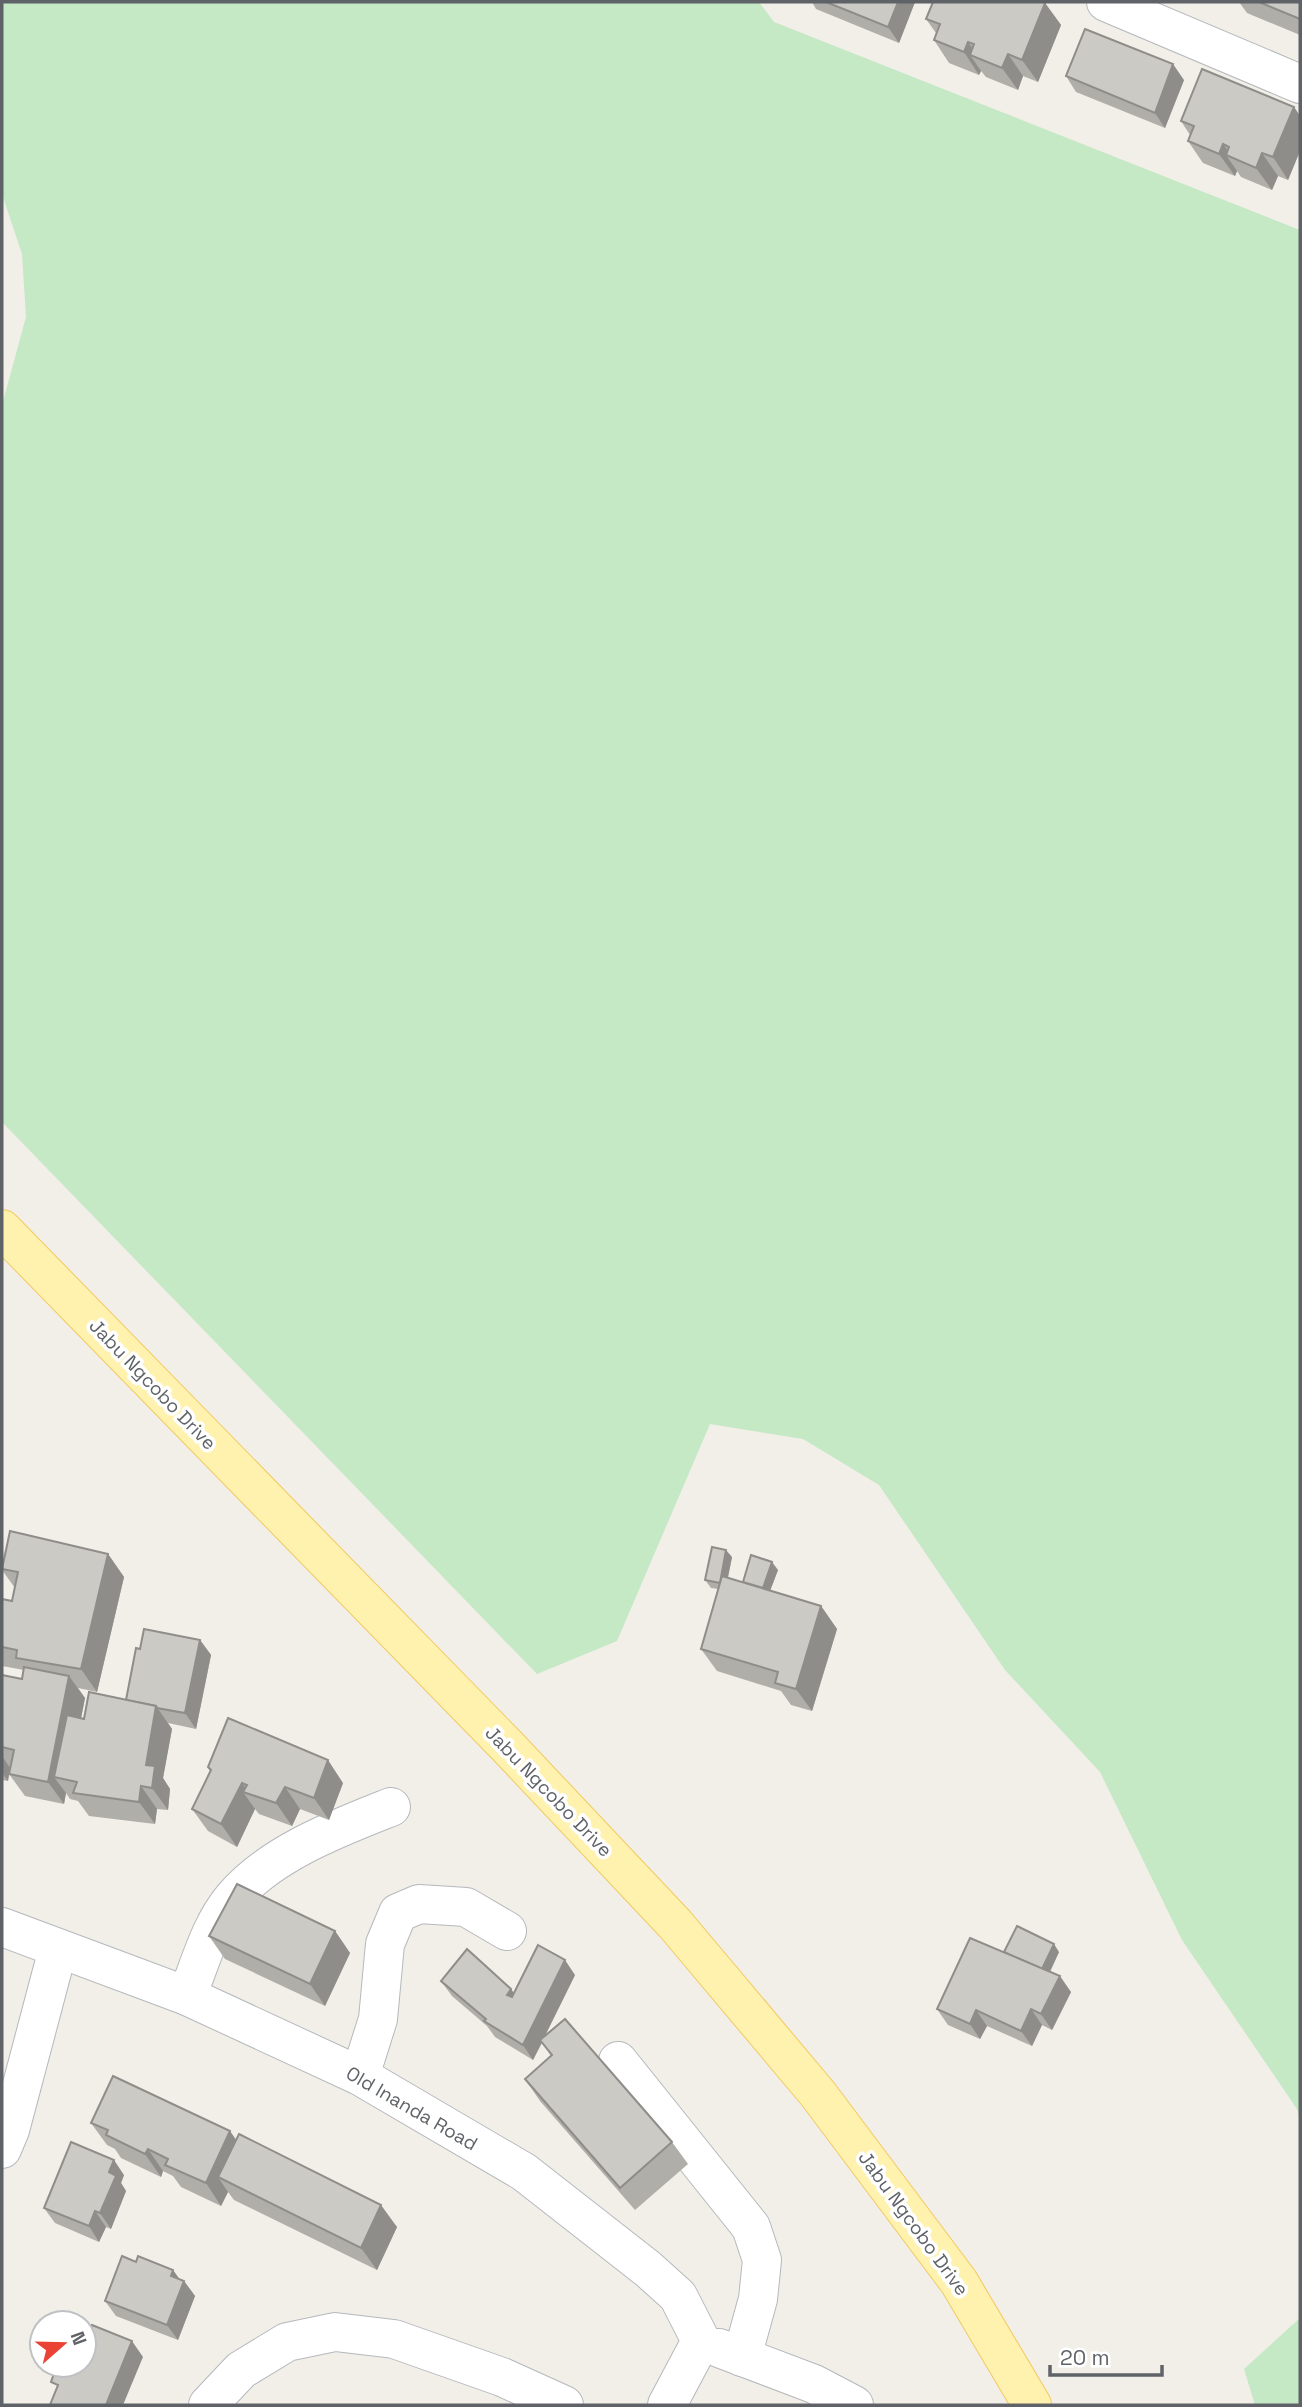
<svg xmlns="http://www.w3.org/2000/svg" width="1302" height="2407" font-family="'Space Grotesk',sans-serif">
	<rect width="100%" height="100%" fill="#f1efe8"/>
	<g fill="#c5e8c5">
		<polygon points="2,2 759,2 774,22 1300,230 1300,2119 1297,2109 1182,1940 1100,1772 1005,1670 879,1485 803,1439 710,1424 617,1641 537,1674 2,1122 2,405 26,317 22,254 2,194"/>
		<polygon points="1300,2318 1300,2405 1255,2405 1244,2369"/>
	</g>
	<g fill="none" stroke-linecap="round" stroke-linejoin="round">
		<defs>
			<g id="minor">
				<polyline points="1106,2 1300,84"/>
				<polyline points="2,1927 187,1996 360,2076 524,2172 648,2269 678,2296 701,2341 667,2405"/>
				<path d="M187 1996C200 1964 210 1925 233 1898 271 1853 338 1828 391 1807"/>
				<polyline points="618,2061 751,2227 762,2260 758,2299 742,2357"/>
				<polyline points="360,2076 378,2019 385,1944 398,1913 419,1904 466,1907 507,1931"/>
				<polyline points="2,2149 10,2130 58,1949"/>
				<polyline points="719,2348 814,2384 854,2405"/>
				<polyline points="208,2405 241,2370 287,2342 335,2332 394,2339 502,2377 564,2405"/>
			</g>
			<polyline id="major" points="2,1229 508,1747 675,1924 818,2094 959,2282 1032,2405"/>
		</defs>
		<use href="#minor" stroke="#b5b8bc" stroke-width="40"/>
		<use href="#major" stroke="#f2c960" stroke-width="40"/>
		<use href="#minor" stroke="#fff" stroke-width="38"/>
		<use href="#major" stroke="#fff2af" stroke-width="38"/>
	</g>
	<g fill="#afaea9">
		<polygon points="812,2 915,2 899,43 816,9"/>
		<polygon points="1239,2 1300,2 1300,35 1247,13"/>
		<polygon points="1045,3 1061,25 1038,82 1023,76 1018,90 986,77 981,71 979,75 949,63 934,40 936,33 926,19"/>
		<polygon points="1066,76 1184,80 1165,128 1076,92"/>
		<polygon points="1294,107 1300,116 1300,151 1288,180 1278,176 1272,190 1241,177 1237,171 1235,176 1203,163 1188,141 1190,135 1181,121"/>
		<polygon points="108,1554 124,1577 97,1692 78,1688 85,1698 81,1718 84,1719 126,1700 140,1649 200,1640 211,1655 196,1729 168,1723 172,1729 163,1778 170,1789 168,1810 157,1809 155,1824 89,1816 78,1801 70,1799 66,1793 64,1804 25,1796 9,1774 10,1768 8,1781 2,1780 2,1675 22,1679 24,1670 2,1666 2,1599 12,1601 15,1588 2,1570 2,1567"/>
		<polygon points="732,1557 728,1578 743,1582 778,1570 770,1591 821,1606 837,1629 812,1711 791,1705 781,1691 717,1671 701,1649 718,1589 711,1588 705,1580"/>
		<polygon points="208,1767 343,1783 329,1820 300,1809 292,1826 259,1814 255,1809 237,1847 208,1831 192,1809 210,1771"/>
		<polygon points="335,1931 350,1953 325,2006 225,1959 209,1936"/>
		<polygon points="1004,1952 1059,1952 1050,1972 1071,1992 1052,2030 1042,2025 1032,2046 987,2026 980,2039 948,2025 937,2009"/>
		<polygon points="575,1975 545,2036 672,2142 688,2164 635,2210 540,2101 525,2079 551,2056 542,2043 533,2060 495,2037 487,2026 452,1996 441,1981 511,1989 514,1993"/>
		<polygon points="91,2123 236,2140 397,2227 377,2270 234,2200 228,2192 221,2206 181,2187 173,2176 163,2171 161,2177 121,2158 115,2149 107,2145"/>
		<polygon points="124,2175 121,2183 126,2191 111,2229 106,2227 99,2242 55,2223 44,2208"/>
		<polygon points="136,2262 173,2270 179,2279 184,2281 195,2296 178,2340 116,2316 105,2301"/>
	</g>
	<g fill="#8f8d8a">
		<polygon points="898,2 915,2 899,43 888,27"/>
		<polygon points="1045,3 1061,25 1038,82 1022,60"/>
		<polygon points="968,42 980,59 970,55 981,71 979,75 964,52"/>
		<polygon points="1008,54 1023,76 1018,90 1002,68"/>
		<polygon points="1173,64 1184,80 1165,128 1155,113"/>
		<polygon points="1294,107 1300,116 1300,151 1288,180 1273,157"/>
		<polygon points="1223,144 1233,158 1226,155 1237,171 1235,176 1219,154"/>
		<polygon points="1262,153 1278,176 1272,190 1256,168"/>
		<polygon points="726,1550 732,1557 725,1591 720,1583"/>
		<polygon points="108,1554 124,1577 97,1692 81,1669"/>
		<polygon points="772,1562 778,1570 768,1596 763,1589"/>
		<polygon points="821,1606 837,1629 812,1711 796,1689"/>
		<polygon points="200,1640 211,1655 196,1729 185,1713"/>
		<polygon points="69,1676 85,1698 69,1780 54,1777 66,1793 64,1804 48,1782"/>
		<polygon points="156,1706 172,1729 163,1778 170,1789 168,1810 152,1788 146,1765"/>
		<polygon points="2,1756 10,1768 8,1781 2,1773"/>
		<polygon points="328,1760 343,1783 329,1820 314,1798"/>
		<polygon points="242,1783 250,1794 243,1792 255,1809 237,1847 221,1824"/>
		<polygon points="141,1786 157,1809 155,1824 139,1802"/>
		<polygon points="285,1787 300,1809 292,1826 276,1803"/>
		<polygon points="335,1931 350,1953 325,2006 310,1984"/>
		<polygon points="1054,1944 1059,1952 1046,1980 1041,1972"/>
		<polygon points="565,1960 575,1975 533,2060 523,2045"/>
		<polygon points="1060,1976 1071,1992 1052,2030 1041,2014"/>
		<polygon points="511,1989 521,2004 507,1995"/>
		<polygon points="1031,2009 1042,2025 1032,2046 1021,2031"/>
		<polygon points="976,2010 987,2026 980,2039 970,2024"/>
		<polygon points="230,2131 246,2154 218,2177 228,2192 221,2206 206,2183"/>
		<polygon points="148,2149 163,2171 161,2177 145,2154"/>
		<polygon points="114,2160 124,2175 121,2183 126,2191 111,2229 100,2213 109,2172"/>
		<polygon points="381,2205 397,2227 377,2270 361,2248"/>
		<polygon points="95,2211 106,2227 99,2242 89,2226"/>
		<polygon points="173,2270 183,2284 184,2281 195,2296 178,2340 167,2325 171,2276"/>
		<polygon points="132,2341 143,2357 123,2405 106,2405"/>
	</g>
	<g fill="#cccac5" stroke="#8f8d8a" stroke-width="2">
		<polygon points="826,2 898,2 888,27"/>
		<polygon points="933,2 1043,2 1045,3 1022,60 1008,54 1002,68 970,55 974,44 968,42 964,52 934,40 940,24 926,19"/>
		<polygon points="1259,2 1300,2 1300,19"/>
		<polygon points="1085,29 1173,64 1155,113 1066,76"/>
		<polygon points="1202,69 1294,107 1273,157 1262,153 1256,168 1226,155 1229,147 1223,144 1219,154 1188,141 1194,126 1181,121"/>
		<polygon points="10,1531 108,1554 81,1669 16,1658 17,1650 2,1647 2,1599 12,1601 18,1572 2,1569"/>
		<polygon points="712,1547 726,1550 720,1583 705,1580"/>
		<polygon points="751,1555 772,1562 763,1588 743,1582"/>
		<polygon points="722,1576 821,1606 796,1689 775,1683 778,1672 701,1649"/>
		<polygon points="144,1629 200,1640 185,1713 157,1708 156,1706 126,1700 136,1648 140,1649"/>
		<polygon points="24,1667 69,1676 48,1782 9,1774 14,1750 2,1747 2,1675 22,1679"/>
		<polygon points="89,1692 156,1706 146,1765 155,1766 152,1788 141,1786 139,1802 73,1793 77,1782 54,1777 67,1715 84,1719"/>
		<polygon points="228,1718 328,1760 314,1798 285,1787 276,1803 243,1792 247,1785 242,1783 221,1824 192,1809 211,1770 208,1767"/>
		<polygon points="237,1884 335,1931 310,1984 209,1936"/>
		<polygon points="1017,1926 1054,1944 1042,1969 1004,1952"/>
		<polygon points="970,1938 1060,1976 1041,2014 1031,2009 1021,2031 976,2010 970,2024 937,2009"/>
		<polygon points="538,1945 565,1960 523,2045 484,2021 486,2019 441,1981 467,1949 511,1989 507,1995 512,1997"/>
		<polygon points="565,2019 672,2142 620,2188 525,2079 552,2055 540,2040"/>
		<polygon points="113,2076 230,2131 206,2183 165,2165 168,2159 148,2149 145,2154 106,2135 108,2130 91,2123"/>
		<polygon points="239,2134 381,2205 361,2248 218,2177"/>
		<polygon points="71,2142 114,2160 109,2172 116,2176 100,2213 95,2211 89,2226 44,2208"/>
		<polygon points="122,2256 136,2262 138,2256 173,2270 171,2276 184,2281 167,2325 105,2301"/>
		<polygon points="92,2325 132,2341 106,2405 50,2405 58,2385 51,2382 57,2365 84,2365 84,2346"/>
	</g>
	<g text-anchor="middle" stroke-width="7" stroke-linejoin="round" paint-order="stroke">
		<g font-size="19" fill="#5f6368" stroke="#fff">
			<text transform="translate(153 1384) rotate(46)" y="7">Jabu Ngcobo Drive</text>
			<text transform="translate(549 1791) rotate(46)" y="7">Jabu Ngcobo Drive</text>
			<text transform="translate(412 2108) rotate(30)" y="7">Old Inanda Road</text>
			<text transform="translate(914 2223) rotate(54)" y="7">Jabu Ngcobo Drive</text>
		</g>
	</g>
	<rect width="1302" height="2407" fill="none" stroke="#5f6368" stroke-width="7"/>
	<g transform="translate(63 2344) rotate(70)"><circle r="33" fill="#ffffff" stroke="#bfc1c3" stroke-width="2"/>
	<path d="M0-5L12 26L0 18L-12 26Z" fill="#ea4335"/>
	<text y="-10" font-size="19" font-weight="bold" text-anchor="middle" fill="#5f6368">N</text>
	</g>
	<path d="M1050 2365v10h112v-10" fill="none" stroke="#5f6368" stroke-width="3.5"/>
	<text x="1060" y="2365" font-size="21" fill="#5f6368" stroke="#ffffff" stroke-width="5" paint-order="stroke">20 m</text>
</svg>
